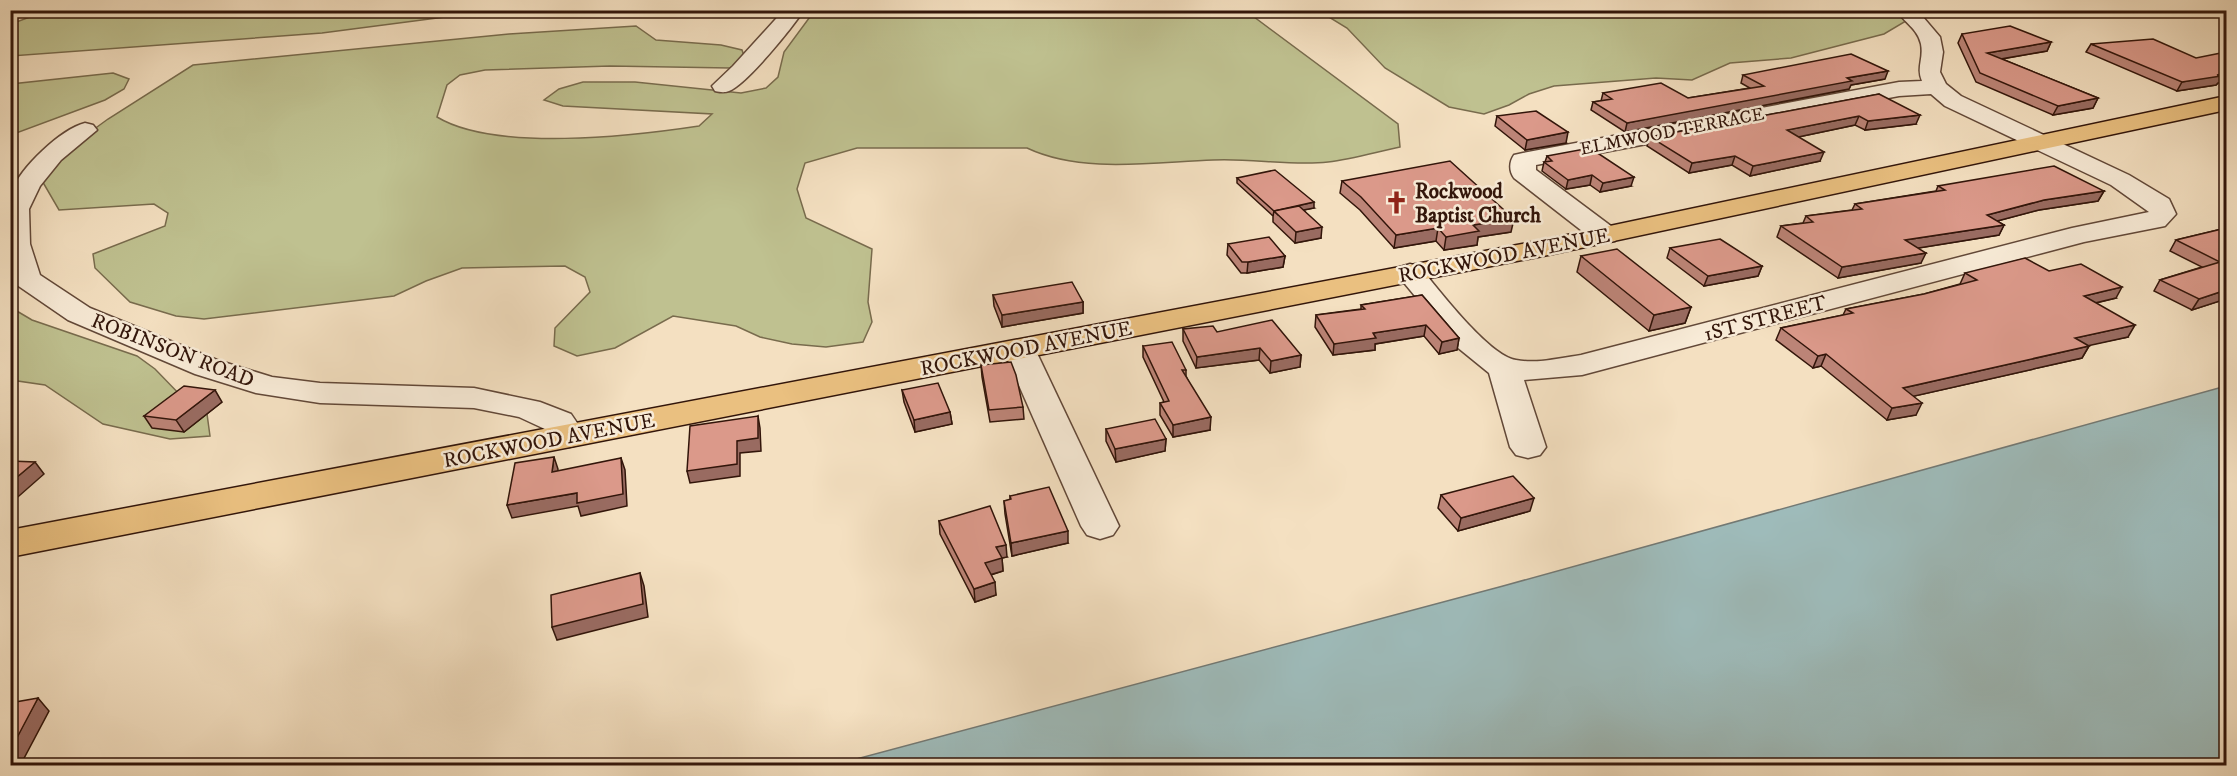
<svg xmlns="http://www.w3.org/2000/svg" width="2237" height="776" font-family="'IM FELL DW Pica',serif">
	<rect width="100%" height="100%" fill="#f4e0c1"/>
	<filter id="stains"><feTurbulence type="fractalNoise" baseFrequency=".00333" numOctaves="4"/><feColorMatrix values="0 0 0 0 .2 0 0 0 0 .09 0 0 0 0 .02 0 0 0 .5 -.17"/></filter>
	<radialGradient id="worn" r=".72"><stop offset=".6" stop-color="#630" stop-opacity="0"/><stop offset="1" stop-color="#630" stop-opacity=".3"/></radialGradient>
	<g fill="#bfc190" stroke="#786b4d" stroke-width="1.5">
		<path d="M815 10 1246 11 1398 124 1400 147C1376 152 1352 159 1328 162 1290 166 1251 158 1213 160 1154 162 1082 174 1027 148H857L805 163 797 189 806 218 872 249 868 302 872 322 863 342 826 347 792 344 760 337 736 326 673 316 615 348 577 356 554 346 555 328 590 292 585 277 565 266 462 268 426 281 394 296 204 319 176 316 130 302 95 268 93 254 165 226 168 213 154 204 59 210 41 179 60 154 108 119 193 65 509 34 636 26 656 40 721 45 742 50 745 59 730 68 610 66 485 70 460 75 447 85 437 117C495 152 633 136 699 126L712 114 563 106 544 100 559 89 583 82H635L741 93 766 88 778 77 784 52Z"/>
		<polygon points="1890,10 1906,21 1884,34 1791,58 1730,63 1692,80 1656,78 1554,86 1529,94 1509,105 1484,114 1449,107 1385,68 1347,28 1319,11"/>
		<polygon points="46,11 46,10 491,11 322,33 11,56 11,24"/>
		<polygon points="113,73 129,79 124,89 105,100 11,135 11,84"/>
		<polygon points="10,307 32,320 137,356 155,369 185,400 207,414 210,436 170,439 103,424 45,385 11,380"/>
	</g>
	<polygon fill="#9ebbba" stroke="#737974" stroke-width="1.5" points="2226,386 2226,765 834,765 1503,586"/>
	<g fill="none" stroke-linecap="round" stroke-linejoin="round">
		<defs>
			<g id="minor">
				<path d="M784 10H804C792 28 747 84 729 91 724 93 720 92 715 91L712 86 733 66Z"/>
				<path d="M1896 10H1917L1940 37 1943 52 1940 72 1946 84 1961 96 2129 175 2169 199 2176 214 2165 226 2084 242 1582 375 1524 380 1546 447 1540 455 1528 458 1516 455 1510 447 1489 373 1457 347 1396 273 1400 267 1410 264 1420 267C1438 289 1489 356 1516 360 1537 364 1560 358 1581 355L2072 228 2149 212 2111 185 1945 106 1931 94 1899 96 1536 165V170L1615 229 1619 235 1615 241 1605 243 1595 241 1514 178C1509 171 1509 162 1514 155L1523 153 1899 82 1922 81C1916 67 1924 59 1921 44 1918 29 1904 22 1896 10Z"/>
				<path d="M85 123 93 125 97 130 61 160 40 186 29 209 30 244 40 275 90 308 217 360 272 377 320 383 474 388 540 402 571 414 586 436 581 444 569 447 557 444 547 430 519 417 474 408 320 403 256 393 195 374 68 320 17 285 12 279C9 267 8 202 12 191 20 168 61 129 85 123Z"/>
				<polygon points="1019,340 1030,342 1035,349 1119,526 1113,535 1100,539 1087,535 1081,526 1003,349 1008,342"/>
			</g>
			<polygon id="major" points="2226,96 2226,110 1548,255 10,557 10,530 1548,239"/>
		</defs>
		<use href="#minor" stroke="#624838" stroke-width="3"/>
		<use href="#major" stroke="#32150a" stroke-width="3"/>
		<use href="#minor" fill="#f8ebd7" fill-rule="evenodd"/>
		<use href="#major" fill="#eac080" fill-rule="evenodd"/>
	</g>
	<g fill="#bc8477" stroke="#32150a" stroke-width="1.5">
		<polygon points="1962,34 2051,42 2047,51 2002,59 2098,98 2093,108 2053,115 1976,82 1958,43"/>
		<polygon points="2091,44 2218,83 2216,85 2177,91 2086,52"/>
		<polygon points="1743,75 1885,79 1851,85 1849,89 1625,132 1591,110 1593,102 1601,101 1603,93 1688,98 1750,88 1741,83"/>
		<polygon points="1879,94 1916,124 1865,130 1855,125 1798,137 1820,161 1750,176 1732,165 1689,173 1647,146 1650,137"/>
		<polygon points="1497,116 1566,143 1525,150 1495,126"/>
		<polygon points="1547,156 1631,186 1600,192 1590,185 1566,189 1542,171 1544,162 1545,162"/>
		<polygon points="1237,178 1314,208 1304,210 1321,238 1295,243 1273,222 1273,216 1237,183"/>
		<polygon points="1342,181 1511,232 1478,237 1477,245 1444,250 1436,241 1394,248 1360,210 1340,193"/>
		<polygon points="1938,186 2104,191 2098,201 2039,210 1997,221 2004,225 1999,235 1918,248 1921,263 1838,278 1777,237 1781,226 1803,223 1806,216 1852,210 1855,204 1936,191"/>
		<polygon points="2226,228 2226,299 2192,310 2154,291 2160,280 2202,267 2170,251 2176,240"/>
		<polygon points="1228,244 1285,256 1283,267 1247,273 1241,273 1227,255"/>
		<polygon points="1670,248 1762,266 1758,276 1704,286 1667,258"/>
		<polygon points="1581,256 1691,307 1685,323 1649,331 1577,272"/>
		<polygon points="2049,271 2116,298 2096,303 2128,337 2088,345 2089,346 2082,358 1914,396 1916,415 1887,420 1821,366 1813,368 1776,340 1781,328 1843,315 1846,309 1924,294 1960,284 1965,273"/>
		<polygon points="993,295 1083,302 1083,313 1002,327 994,306"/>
		<polygon points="1422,295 1459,338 1457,350 1439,354 1424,336 1375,344 1375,350 1333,355 1315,327 1316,315 1361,309 1361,305"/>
		<polygon points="1183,329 1301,355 1300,367 1270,373 1259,360 1196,368 1183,341"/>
		<polygon points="1143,346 1186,370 1186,376 1210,430 1173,437 1160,415 1160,403 1164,402 1143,357"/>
		<polygon points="981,365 1023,407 1024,419 990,422 982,377"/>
		<polygon points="902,390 950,412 952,424 915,432 904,402"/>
		<polygon points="222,402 184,432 152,428 144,416"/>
		<polygon points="1106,429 1166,439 1165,451 1116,462 1106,441"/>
		<polygon points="1441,495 1530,511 1458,531 1438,508"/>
		<polygon points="1010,496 1068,543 1012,556 1005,514 1004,501 1010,500"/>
		<polygon points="939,521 1007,557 1002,558 1003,571 991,575 996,595 975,602 940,534"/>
	</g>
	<g fill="#996b61" stroke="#32150a" stroke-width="1.5">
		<polygon points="2051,42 2047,51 1983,62 1987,53"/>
		<polygon points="1888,71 1885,79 1851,85 1849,89 1625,132 1627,123 1847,78"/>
		<polygon points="2226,73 2226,81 2218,83 2216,85 2177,91 2182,82"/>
		<polygon points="2098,98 2093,108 2053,115 2058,106"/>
		<polygon points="1920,115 1916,124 1865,130 1868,121"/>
		<polygon points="1859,116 1855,125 1784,140 1787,130"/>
		<polygon points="1568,132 1566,143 1525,150 1527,140"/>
		<polygon points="1824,152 1820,161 1750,176 1753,166"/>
		<polygon points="1735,156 1732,165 1689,173 1692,163"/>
		<polygon points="1592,175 1590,185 1566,189 1568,180"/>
		<polygon points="1634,177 1631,186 1600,192 1603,183"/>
		<polygon points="2104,191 2098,201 2039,210 1982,225 1987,215 2044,200"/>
		<polygon points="1314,202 1314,208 1278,215 1274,211 1273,216 1274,211"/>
		<polygon points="1514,219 1511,232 1478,237 1477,245 1444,250 1446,237 1473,225"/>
		<polygon points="2004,225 1999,235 1900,251 1905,240"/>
		<polygon points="1322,227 1321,238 1295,243 1296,232"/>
		<polygon points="1438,228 1436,241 1394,248 1396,235"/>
		<polygon points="1926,253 1921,263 1838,278 1842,267"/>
		<polygon points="1285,256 1283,267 1247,273 1248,262"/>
		<polygon points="1762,266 1758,276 1704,286 1708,276"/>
		<polygon points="2122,287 2116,298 2078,307 2084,296"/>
		<polygon points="2226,290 2226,299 2192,310 2199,299"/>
		<polygon points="1083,302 1083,313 1002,327 1002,315"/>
		<polygon points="1691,307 1685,323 1649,331 1654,315"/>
		<polygon points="1426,325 1424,336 1375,344 1375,350 1333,355 1334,344 1373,333"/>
		<polygon points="2135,325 2128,337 2069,350 2075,338"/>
		<polygon points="1459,338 1457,350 1439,354 1442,342"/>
		<polygon points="2089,346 2082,358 1897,400 1903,388"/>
		<polygon points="1260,348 1259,360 1196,368 1197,357"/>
		<polygon points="1826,354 1821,366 1813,368 1818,356"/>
		<polygon points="1301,355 1300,367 1270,373 1271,361"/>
		<polygon points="215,390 222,402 184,432 176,420"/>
		<polygon points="1922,403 1916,415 1887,420 1892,408"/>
		<polygon points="950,412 952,424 915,432 914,420"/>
		<polygon points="758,416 760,428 761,451 740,453 740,476 690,483 687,471 737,441"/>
		<polygon points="1211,417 1210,430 1173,437 1173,425"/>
		<polygon points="1166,439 1165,451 1116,462 1115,449"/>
		<polygon points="554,457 558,469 556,485 552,472"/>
		<polygon points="621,458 625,470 627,506 581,516 578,506 512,518 507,505 577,493"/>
		<polygon points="35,462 44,474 11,503 10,483"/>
		<polygon points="1534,498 1530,511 1458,531 1461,518"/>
		<polygon points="1068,531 1068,543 1012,556 1011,543"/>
		<polygon points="1006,545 1007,557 1002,558 1003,571 986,576 985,563 996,547"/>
		<polygon points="640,573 644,586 648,617 557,640 552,627"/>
		<polygon points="995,582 996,595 975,602 974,589"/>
		<polygon points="38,698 49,711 22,762 10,764 10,749"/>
	</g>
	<g fill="#db998a" stroke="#32150a" stroke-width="1.5">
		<polygon points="2010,26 2051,42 1987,53 2098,98 2058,106 1980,73 1962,34"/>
		<polygon points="2153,39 2196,58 2226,52 2226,73 2217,75 2221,76 2182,82 2091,44"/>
		<polygon points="1851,54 1888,71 1847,78 1852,81 1627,123 1593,102 1612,99 1603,93 1661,83 1688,98 1764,86 1743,75"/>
		<polygon points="1879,94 1920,115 1868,121 1859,116 1787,130 1824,152 1753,166 1735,156 1692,163 1650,137"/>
		<polygon points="1536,111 1568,132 1527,140 1497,116"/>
		<polygon points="1590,148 1634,177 1603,183 1592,175 1568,180 1544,162 1552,161 1547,156"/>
		<polygon points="1450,161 1514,219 1473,225 1479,231 1446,237 1438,228 1396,235 1361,197 1342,181"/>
		<polygon points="2054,166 2104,191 2044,200 1987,215 2004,225 1905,240 1926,253 1842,267 1781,226 1813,222 1806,216 1862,209 1855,204 1945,190 1938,186"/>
		<polygon points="1275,170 1314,202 1274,211 1237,178"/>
		<polygon points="1299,206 1322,227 1296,232 1274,211"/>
		<polygon points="2226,228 2226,290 2199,299 2160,280 2220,262 2176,240"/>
		<polygon points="1269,237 1285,256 1248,262 1242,262 1228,244"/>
		<polygon points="1720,239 1762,266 1708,276 1670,248"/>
		<polygon points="1617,249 1691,307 1654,315 1581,256"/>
		<polygon points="2025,258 2049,271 2081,264 2122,287 2084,296 2135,325 2075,338 2089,346 1903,388 1922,403 1892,408 1826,354 1818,356 1781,328 1853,313 1846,309 1924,294 1977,280 1965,273"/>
		<polygon points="1072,282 1083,302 1002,315 993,295"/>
		<polygon points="1422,295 1459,338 1442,342 1426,325 1373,333 1376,338 1334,344 1316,315 1365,309 1361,305"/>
		<polygon points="1272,320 1301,355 1271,361 1260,348 1197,357 1183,329 1213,326 1217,332"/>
		<polygon points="1172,342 1186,370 1182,370 1211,417 1173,425 1160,403 1169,401 1143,346"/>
		<polygon points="1011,362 1016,375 1023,407 989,410 981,365"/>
		<polygon points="938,383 950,412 914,420 902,390"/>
		<polygon points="184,386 215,390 176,420 144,416"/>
		<polygon points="758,416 758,438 737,441 737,464 687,471 690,426"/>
		<polygon points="1155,419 1166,439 1115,449 1106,429"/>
		<polygon points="554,457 552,472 621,458 623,494 577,503 577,493 507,505 515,463"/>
		<polygon points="10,461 35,462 10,483"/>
		<polygon points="1513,476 1534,498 1461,518 1441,495"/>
		<polygon points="1049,487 1068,531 1011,543 1004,501 1011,499 1010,496"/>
		<polygon points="990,506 1006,545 996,547 1002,558 985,563 995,582 974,589 939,521"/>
		<polygon points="640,573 643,604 552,627 551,595"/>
		<polygon points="38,698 11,749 10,749 10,703"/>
	</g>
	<defs>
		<symbol id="church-bare" viewBox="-9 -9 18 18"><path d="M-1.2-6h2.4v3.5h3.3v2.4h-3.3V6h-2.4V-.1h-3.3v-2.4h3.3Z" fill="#8f2418" stroke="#f8ebd7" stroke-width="2.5" paint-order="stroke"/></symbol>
	</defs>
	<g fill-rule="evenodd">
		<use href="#church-bare" x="1380" y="186" width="33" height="33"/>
	</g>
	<g text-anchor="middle" stroke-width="5" stroke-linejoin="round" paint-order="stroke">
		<g font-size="18" fill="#32150a" stroke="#f8ebd7">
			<text transform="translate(1672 131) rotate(-11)" y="6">ELMWOOD TERRACE</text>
		</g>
		<g font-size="21" font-weight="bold" fill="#32150a" stroke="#f8ebd7" text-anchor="start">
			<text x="1415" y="198">Rockwood<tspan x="1415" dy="24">Baptist Church</tspan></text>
		</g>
		<g font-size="21" fill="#32150a" stroke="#f8ebd7">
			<text transform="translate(1504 255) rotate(-11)" y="7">ROCKWOOD AVENUE</text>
			<text transform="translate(1765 318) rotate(-15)" y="7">1ST STREET</text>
			<text transform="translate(1026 348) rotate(-11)" y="7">ROCKWOOD AVENUE</text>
			<text transform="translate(173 350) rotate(21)" y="7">ROBINSON ROAD</text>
			<text transform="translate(549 440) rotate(-11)" y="7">ROCKWOOD AVENUE</text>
		</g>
	</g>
	<rect width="2237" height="776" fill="none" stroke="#f4e0c1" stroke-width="36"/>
	<rect x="12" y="12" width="2213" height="752" fill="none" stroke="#32150a" stroke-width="3"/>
	<rect x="18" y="18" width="2201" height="740" fill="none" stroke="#32150a" stroke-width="1.5"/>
	<rect width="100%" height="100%" filter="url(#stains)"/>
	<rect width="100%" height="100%" fill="url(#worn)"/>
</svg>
